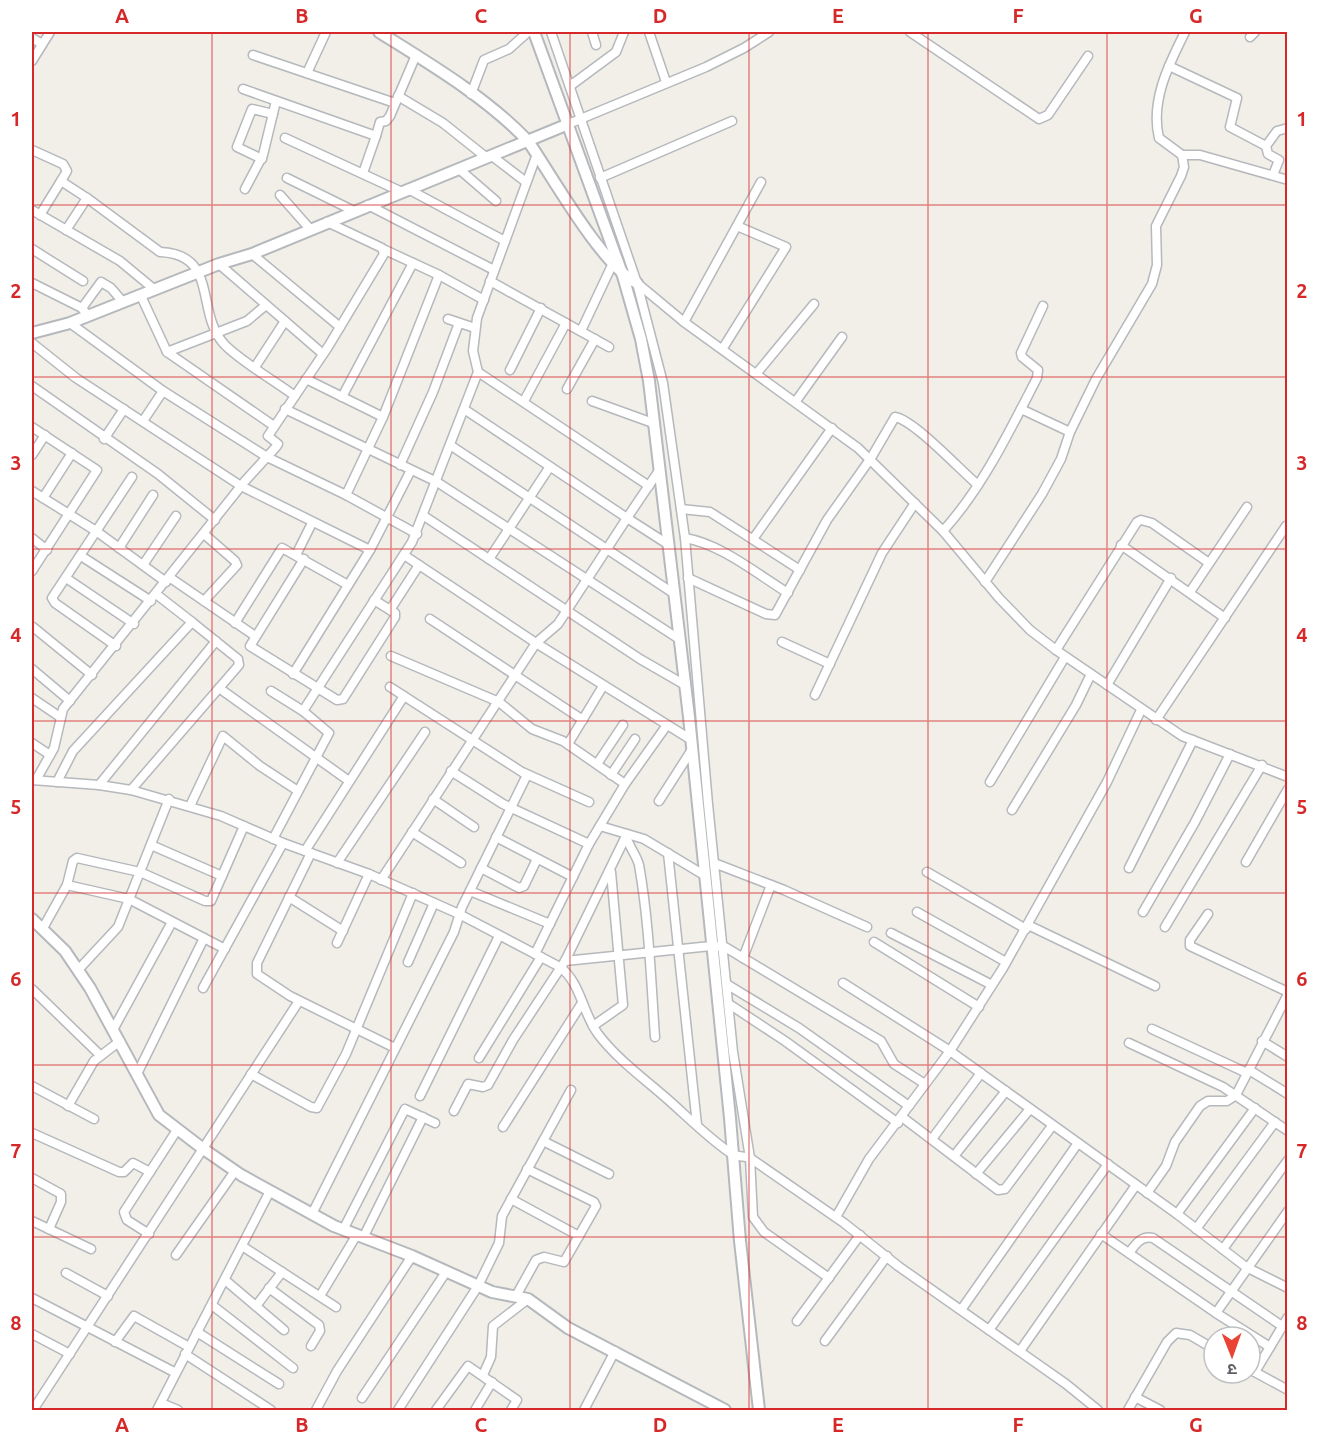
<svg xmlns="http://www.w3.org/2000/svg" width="1319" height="1442" font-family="Ubuntu,'Noto Sans Devanagari',sans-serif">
	<rect width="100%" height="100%" fill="#f1efe8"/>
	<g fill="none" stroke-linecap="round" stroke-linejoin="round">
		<defs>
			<g id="minor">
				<polyline points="551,32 637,283 663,383 685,538 708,804 733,1052 750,1158 753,1217 764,1232 829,1278"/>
				<polyline points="592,32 596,45"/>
				<polyline points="649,32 666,82"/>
				<polyline points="910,32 1039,119 1048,115 1088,56"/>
				<polyline points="1250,37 1255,32"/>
				<polyline points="32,38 42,44"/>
				<polyline points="253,55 395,103"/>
				<polyline points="32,61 50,32"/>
				<polyline points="1169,66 1237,98 1230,127 1266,146"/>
				<polyline points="307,73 326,32"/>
				<polyline points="570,86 616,52 624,32"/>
				<polyline points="243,89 376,136 363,173"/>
				<polyline points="471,94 484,60 509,49 528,32"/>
				<polyline points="398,96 443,123 487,158"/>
				<polyline points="566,125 706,67 744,48 769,32"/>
				<polyline points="376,136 380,122 386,121 390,116 416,55"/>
				<polyline points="285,138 402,192"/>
				<polyline points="32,150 63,164 67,171 61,181"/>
				<polyline points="1182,155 1200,155 1288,180"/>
				<polyline points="492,156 526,182"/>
				<polyline points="262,159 237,147 252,109 273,114"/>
				<polyline points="459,169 496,201"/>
				<polyline points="1273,175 1279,160 1268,154 1266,146 1277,131 1288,128"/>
				<polyline points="287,178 354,211"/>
				<polyline points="600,178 732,121"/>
				<polyline points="245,189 263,155 276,101"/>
				<polyline points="408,189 505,241"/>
				<polyline points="280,195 310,229"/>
				<polyline points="368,205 494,270"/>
				<polyline points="32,210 120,261 155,290"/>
				<polyline points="40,215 61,181 87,198"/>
				<path d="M66 230 87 198 160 252C219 254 195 312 224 344 240 361 275 381 295 396"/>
				<polyline points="32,249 83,281"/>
				<polyline points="385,250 439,275"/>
				<polyline points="252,254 340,327"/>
				<polyline points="219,264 323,354"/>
				<polyline points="490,281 609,347"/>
				<polyline points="32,283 82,308"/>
				<polyline points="637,283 684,322 858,448 943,531 999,598 1030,630 1056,650 1182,736 1288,777"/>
				<polyline points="141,296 167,352 274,426"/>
				<polyline points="88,316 82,308 101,282 111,288 123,302"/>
				<polyline points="448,319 475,328"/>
				<polyline points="684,322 761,182"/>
				<polyline points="70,323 163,391 267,457 346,495 417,534"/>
				<polyline points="581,331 613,263"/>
				<polyline points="32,343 76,378 241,486 370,550"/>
				<polyline points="723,348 786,247 737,226"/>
				<polyline points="167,352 247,321 266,305"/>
				<polyline points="255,367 285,321"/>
				<polyline points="510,370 541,308"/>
				<polyline points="478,372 649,486"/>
				<polyline points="757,373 814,304"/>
				<polyline points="306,379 383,417"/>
				<polyline points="32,386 158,474 215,520"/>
				<polyline points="567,389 595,339"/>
				<polyline points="342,397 413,263"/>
				<polyline points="524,401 566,323"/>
				<polyline points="592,401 653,423"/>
				<polyline points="796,401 842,337"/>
				<polyline points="285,409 437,482 679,639"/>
				<polyline points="464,409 627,518 658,472"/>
				<polyline points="1021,409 1070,432"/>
				<polyline points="143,421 163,391"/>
				<polyline points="32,427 97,470 32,571"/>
				<polyline points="104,439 124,409"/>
				<polyline points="450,445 673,593"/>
				<polyline points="32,455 45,435"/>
				<polyline points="400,465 433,392 459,323"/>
				<polyline points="32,491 96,531 166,582"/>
				<polyline points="346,495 383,417 439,275 484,300"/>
				<polyline points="43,498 72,453"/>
				<polyline points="681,509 710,512 800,570"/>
				<polyline points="424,516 640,659 685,685"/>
				<path d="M943 531C983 487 1010 430 1037 378L1038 370 1022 357 1021 353 1043 306"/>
				<polyline points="32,538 47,550"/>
				<path d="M685 538C721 544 757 574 788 593"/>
				<polyline points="753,539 832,428"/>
				<polyline points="669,545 627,518 558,624 536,643 690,739"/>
				<polyline points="1121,545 1225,618"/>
				<polyline points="119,548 153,495"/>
				<polyline points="296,555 312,523"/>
				<polyline points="81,556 151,601"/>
				<polyline points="304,559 250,646 337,700 343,699 395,617 395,613 374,600"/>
				<polyline points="489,559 549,468"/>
				<polyline points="143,565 176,516"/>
				<polyline points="169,577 255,636"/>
				<polyline points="66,578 134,624"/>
				<path d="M688 578 766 614 775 615 827 520 871 458 895 417C914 420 960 470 978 485"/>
				<path d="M985 582 1042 494 1061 459 1070 432 1096 379 1152 284 1157 265 1156 226 1181 176 1184 167 1182 155 1159 138C1150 101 1169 64 1185 32"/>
				<polyline points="1190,592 1247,507"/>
				<polyline points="204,601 237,565 235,561 204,534"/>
				<polyline points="390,610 419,565"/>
				<polyline points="430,619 583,720"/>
				<polyline points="235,623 282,548 348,585"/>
				<polyline points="33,627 92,675"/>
				<polyline points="782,642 830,664"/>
				<polyline points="116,646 55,603 52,598 132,477"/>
				<polyline points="1056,650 1137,522 1141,520 1152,523 1209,563"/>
				<polyline points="391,656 499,702 532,729 563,741 625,784"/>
				<polyline points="32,669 70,701"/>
				<polyline points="293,674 370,550 411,470"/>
				<polyline points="1107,685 1171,578"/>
				<polyline points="390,687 522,772 589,802"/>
				<polyline points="219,688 349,781"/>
				<polyline points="271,691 303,711"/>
				<polyline points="815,695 882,553 915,503"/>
				<polyline points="32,698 60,717"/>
				<polyline points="1156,720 1286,526"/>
				<polyline points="32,743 50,755"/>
				<polyline points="568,744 603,686"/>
				<polyline points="597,764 623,725"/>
				<polyline points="451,771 503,804 589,844"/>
				<polyline points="611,775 635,739"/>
				<path d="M32 780 99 785 131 790 221 816 283 843 369 874 459 914 560 967C581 983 582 1012 598 1034 616 1058 642 1077 665 1097 687 1116 708 1138 732 1154 737 1157 744 1156 750 1158L844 1223 898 1266 1066 1384 1098 1410"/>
				<polyline points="36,780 54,748 63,709 245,481 276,447 278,444 268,436 328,347 384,254 382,248 327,222"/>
				<polyline points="57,782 73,751 192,622 156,594"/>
				<polyline points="990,782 1065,657"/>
				<polyline points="99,785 216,641"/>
				<polyline points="131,790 239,665 238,659 192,622"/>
				<polyline points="433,799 474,827"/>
				<polyline points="659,801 691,751"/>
				<polyline points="190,806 223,736 260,766 298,791"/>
				<polyline points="1012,810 1076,705 1091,674"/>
				<polyline points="600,826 644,839 704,875"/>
				<polyline points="412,832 461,863"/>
				<path d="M626 836C629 847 637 856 639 865 649 921 651 980 655 1037"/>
				<polyline points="496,837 573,877"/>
				<polyline points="273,839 329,733 303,711 412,542 478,372 473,351 477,318 537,154"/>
				<polyline points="151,845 222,876"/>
				<polyline points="305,851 404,696"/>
				<polyline points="311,853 257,963 257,974 290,996 395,1048"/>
				<polyline points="668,853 697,1125"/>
				<polyline points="1246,862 1288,789"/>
				<polyline points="337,863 425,732"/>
				<polyline points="714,863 784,890 867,927"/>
				<polyline points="481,868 519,888 524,886 537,859"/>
				<polyline points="1129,868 1193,740"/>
				<polyline points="927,872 1026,929"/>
				<polyline points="381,880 536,643 404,555"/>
				<polyline points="67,885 129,899 225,949"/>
				<polyline points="470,891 550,924"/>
				<polyline points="289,897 343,931"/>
				<polyline points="917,912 1006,962"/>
				<polyline points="1143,912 1195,822 1230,754"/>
				<polyline points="1208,914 1190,940 1190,946 1288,992"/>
				<polyline points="1028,925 1155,986"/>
				<polyline points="1165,927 1262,765"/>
				<polyline points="43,928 67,885 73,861 77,858 140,872 205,901 211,901 244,826"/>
				<polyline points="891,933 992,985"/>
				<polyline points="874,942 979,1007"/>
				<polyline points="337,943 369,874"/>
				<polyline points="535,954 589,844 625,784 667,725"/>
				<polyline points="743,958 771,885"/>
				<polyline points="565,961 711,946 725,947 881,1041 894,1064 925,1084"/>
				<polyline points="408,962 434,903"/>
				<polyline points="78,970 118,927 169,799"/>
				<polyline points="843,983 950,1051 1177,1214 1246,1267 1288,1288"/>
				<polyline points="728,985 799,1028 909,1106"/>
				<polyline points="203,988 283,843"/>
				<polyline points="32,989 100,1055"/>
				<polyline points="729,1004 785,1041 898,1123"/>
				<polyline points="593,1026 623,1005 611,872"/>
				<polyline points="114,1028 172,922"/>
				<polyline points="1152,1029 1247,1073"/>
				<polyline points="1262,1041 1288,1057"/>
				<polyline points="1129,1043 1223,1087 1288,1131"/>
				<polyline points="479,1058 541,957"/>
				<polyline points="1249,1070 1288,1094"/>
				<polyline points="137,1074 204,938"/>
				<polyline points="251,1074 311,1107 317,1108 346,1054 413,893"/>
				<polyline points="32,1086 94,1119"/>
				<polyline points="420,1096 499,936"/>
				<polyline points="68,1106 94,1061 120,1041"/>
				<polyline points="454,1111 468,1084 483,1087 488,1085 513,1040 565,961 627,834"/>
				<polyline points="902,1117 998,1190 1005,1189 1052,1126"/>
				<polyline points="503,1127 582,1003"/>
				<polyline points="32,1133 119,1172 124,1172 133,1163 150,1172"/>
				<polyline points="932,1139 981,1073"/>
				<polyline points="543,1141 609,1174"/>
				<polyline points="954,1156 1006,1091"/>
				<polyline points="976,1174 1030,1109"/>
				<polyline points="32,1178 61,1194 61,1202 49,1229"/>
				<polyline points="1147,1193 1166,1166 1175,1142 1200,1106 1208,1101 1227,1101 1236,1095 1288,994"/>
				<polyline points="511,1199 579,1236"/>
				<polyline points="312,1214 454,932 462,907 527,775"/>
				<polyline points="1177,1214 1255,1108"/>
				<polyline points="836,1217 869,1159 950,1051 1003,968 1107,782 1141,710"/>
				<polyline points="32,1221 91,1249"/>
				<polyline points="1196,1229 1275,1122"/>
				<polyline points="343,1230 405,1109 435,1123"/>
				<polyline points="149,1234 127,1220 124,1212 177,1130"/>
				<polyline points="1101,1234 1216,1313 1270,1347"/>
				<polyline points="363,1238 423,1117"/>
				<polyline points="242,1246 336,1307"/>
				<polyline points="1223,1249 1288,1160"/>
				<path d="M1129 1253C1135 1245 1141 1235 1153 1238L1282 1326"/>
				<polyline points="176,1255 235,1171"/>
				<polyline points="66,1273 108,1296"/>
				<polyline points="225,1280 284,1330"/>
				<polyline points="269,1288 319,1325 320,1331 311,1346"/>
				<polyline points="320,1296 356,1236"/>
				<polyline points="516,1296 536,1260 544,1257 564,1262 596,1206 594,1202 527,1169"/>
				<polyline points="32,1298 176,1373"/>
				<polyline points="212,1305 293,1368"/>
				<polyline points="256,1306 282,1272"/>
				<polyline points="961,1310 1078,1143"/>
				<polyline points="1216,1313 1288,1211"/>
				<polyline points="797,1321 860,1235"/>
				<polyline points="989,1330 1108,1164"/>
				<polyline points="197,1332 279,1384"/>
				<polyline points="32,1334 70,1354"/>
				<polyline points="825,1341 887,1256"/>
				<polyline points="115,1342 134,1316 189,1347"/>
				<polyline points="1020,1351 1136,1185"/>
				<polyline points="185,1354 271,1410"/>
				<polyline points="1251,1370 1288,1390"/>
				<polyline points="1255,1372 1288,1317"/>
				<polyline points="483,1375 491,1357 493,1326 528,1299"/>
				<polyline points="1135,1397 1160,1410"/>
				<polyline points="362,1398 446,1272"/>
				<polyline points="161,1403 178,1410"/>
				<polyline points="33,1410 299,1001"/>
				<polyline points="157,1410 270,1191"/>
				<polyline points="316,1410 337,1371 412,1256"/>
				<polyline points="398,1410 478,1286 499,1243 502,1216 571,1090"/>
				<polyline points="436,1410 468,1366 517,1400 511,1410"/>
				<polyline points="475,1410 492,1382"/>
				<polyline points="584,1410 615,1351"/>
				<polyline points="1128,1410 1167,1342 1176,1333 1190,1335 1214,1349"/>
			</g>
			<g id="tertiary">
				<path d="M379 32C430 64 486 97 528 141 552 176 602 266 637 283"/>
				<polyline points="534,32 623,276 641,339 649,381 689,717 730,1118 740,1241 759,1410"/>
				<polyline points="32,333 70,323 219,264 252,254 566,125"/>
				<polyline points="32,919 65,951 90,988 159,1115 202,1148 241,1175 334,1226 412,1256 492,1292 528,1299 568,1328 725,1410"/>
			</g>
		</defs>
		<use href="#minor" stroke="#b5b8bc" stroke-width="11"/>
		<use href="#tertiary" stroke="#b5b8bc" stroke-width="14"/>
		<use href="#minor" stroke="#fff" stroke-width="8"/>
		<use href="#tertiary" stroke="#fff" stroke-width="10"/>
	</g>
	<path fill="none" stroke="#d62828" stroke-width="1.5" stroke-opacity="0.55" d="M212 32V1410M391 32V1410M570 32V1410M749 32V1410M928 32V1410M1107 32V1410M32 205H1288M32 377H1288M32 549H1288M32 721H1288M32 893H1288M32 1065H1288M32 1237H1288"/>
	<rect width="1319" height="1442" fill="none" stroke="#ffffff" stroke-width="66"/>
	<g transform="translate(1232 1355) rotate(179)"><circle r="28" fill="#ffffff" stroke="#bfc1c3" stroke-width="1.5"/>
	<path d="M0-4.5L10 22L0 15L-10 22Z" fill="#ea4335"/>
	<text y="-9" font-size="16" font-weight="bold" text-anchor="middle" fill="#5f6368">उ</text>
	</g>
	<rect x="33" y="33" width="1253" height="1376" fill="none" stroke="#d62828" stroke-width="2"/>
	<g font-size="20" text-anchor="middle" font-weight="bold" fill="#d62828">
		<text x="122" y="23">A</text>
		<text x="302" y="23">B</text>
		<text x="481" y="23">C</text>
		<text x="660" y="23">D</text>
		<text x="838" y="23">E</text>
		<text x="1018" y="23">F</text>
		<text x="1196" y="23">G</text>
		<text x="16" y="126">1</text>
		<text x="1302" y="126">1</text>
		<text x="16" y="298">2</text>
		<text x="1302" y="298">2</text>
		<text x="16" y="470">3</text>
		<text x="1302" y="470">3</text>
		<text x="16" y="642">4</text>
		<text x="1302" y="642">4</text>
		<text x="16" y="814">5</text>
		<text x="1302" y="814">5</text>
		<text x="16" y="986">6</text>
		<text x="1302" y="986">6</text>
		<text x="16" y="1158">7</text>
		<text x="1302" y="1158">7</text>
		<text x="16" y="1330">8</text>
		<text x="1302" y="1330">8</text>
		<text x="122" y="1432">A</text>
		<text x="302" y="1432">B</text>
		<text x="481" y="1432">C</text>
		<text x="660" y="1432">D</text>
		<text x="838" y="1432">E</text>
		<text x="1018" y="1432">F</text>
		<text x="1196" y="1432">G</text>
	</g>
</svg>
